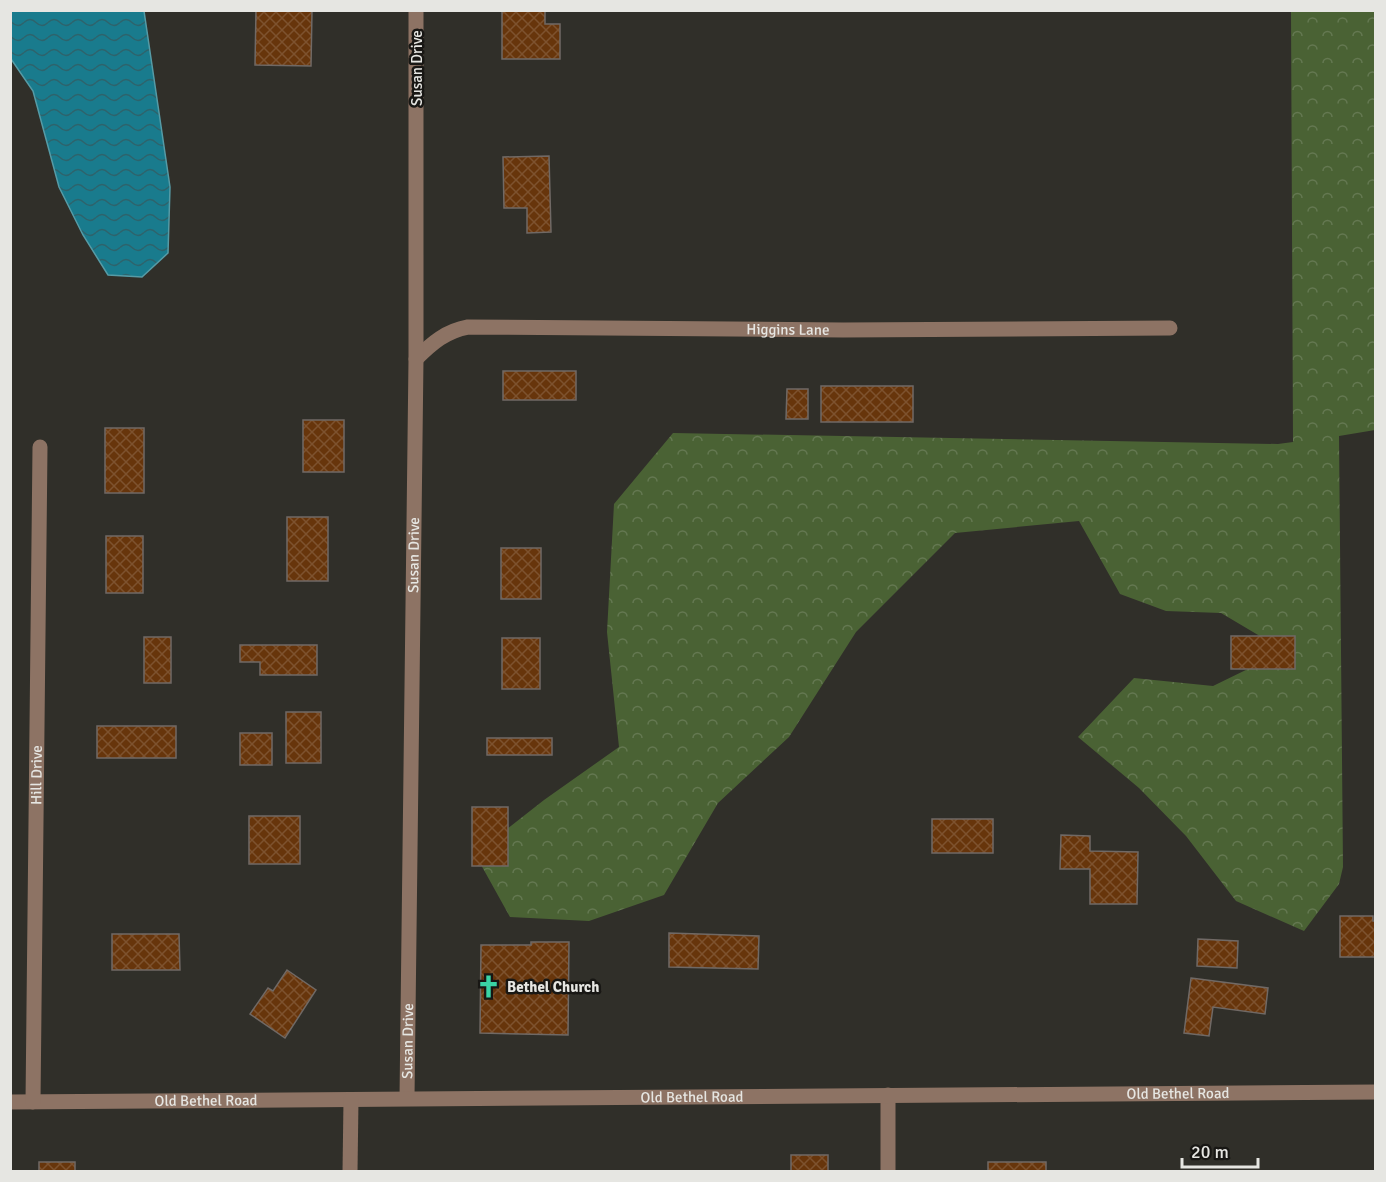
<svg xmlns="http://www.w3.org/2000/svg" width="1386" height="1182" font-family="Signika,sans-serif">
	<defs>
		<pattern id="forest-crowns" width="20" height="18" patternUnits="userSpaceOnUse" patternTransform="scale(1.5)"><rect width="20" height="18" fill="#4a6234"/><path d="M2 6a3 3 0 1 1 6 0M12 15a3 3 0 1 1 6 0" fill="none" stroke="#647851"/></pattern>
		<pattern id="water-waves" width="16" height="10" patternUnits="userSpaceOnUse" patternTransform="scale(1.5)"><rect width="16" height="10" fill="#197b8d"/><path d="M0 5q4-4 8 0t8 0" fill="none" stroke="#2d636c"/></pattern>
		<pattern id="building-cross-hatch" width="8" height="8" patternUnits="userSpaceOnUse" patternTransform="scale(1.5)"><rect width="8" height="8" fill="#67350b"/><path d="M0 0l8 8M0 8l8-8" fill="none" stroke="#7d522e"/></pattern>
	</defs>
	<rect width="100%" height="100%" fill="#302f29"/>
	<polygon fill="url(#forest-crowns)" points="1291,11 1375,11 1375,430 1339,436 1343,867 1339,884 1304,931 1236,901 1186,836 1139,788 1078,737 1134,678 1213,686 1285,651 1221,613 1166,611 1120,594 1079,521 955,533 856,632 789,737 718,803 664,895 589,921 510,917 475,854 544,800 619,747 607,632 614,504 673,433 1278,444 1293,442"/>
	<polygon fill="url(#water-waves)" stroke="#569ba6" stroke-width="1.5" points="10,11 144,11 170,187 168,253 142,277 108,275 83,235 59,187 33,91 11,59"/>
	<g fill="url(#building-cross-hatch)" stroke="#706965" stroke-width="1.5">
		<polygon points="256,10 312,11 311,66 255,65"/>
		<polygon points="502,10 545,10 545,24 560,24 560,59 502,59"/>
		<polygon points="549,156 551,232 527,233 527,208 504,208 503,157"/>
		<rect x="503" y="371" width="73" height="29"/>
		<rect x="821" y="386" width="92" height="36"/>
		<polygon points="787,389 808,389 808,419 786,419"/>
		<rect x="303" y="420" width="41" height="52"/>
		<rect x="105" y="428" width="39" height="65"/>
		<rect x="287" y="517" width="41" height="64"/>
		<rect x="106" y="536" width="37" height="57"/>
		<rect x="501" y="548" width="40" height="51"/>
		<rect x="1231" y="636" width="64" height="33"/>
		<rect x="144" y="637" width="27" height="46"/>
		<rect x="502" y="638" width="38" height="51"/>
		<polygon points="240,645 317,645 317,675 260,675 260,662 240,662"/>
		<rect x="286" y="712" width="35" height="51"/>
		<rect x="97" y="726" width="79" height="32"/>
		<rect x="240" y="733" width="32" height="32"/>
		<rect x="487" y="738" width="65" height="17"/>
		<rect x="472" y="807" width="36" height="59"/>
		<rect x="249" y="816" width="51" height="48"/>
		<rect x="932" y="819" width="61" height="34"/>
		<polygon points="1061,835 1090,836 1090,851 1138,852 1137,904 1090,904 1090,869 1060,869"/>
		<polygon points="1340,916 1373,916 1373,921 1376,921 1376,957 1340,957"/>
		<polygon points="669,933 759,936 758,969 669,967"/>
		<polygon points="112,934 179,934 180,970 112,970"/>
		<polygon points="1198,939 1238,941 1237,968 1197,966"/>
		<polygon points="531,942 569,942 568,1035 480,1033 481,945 531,945"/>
		<polygon points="287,970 316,990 285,1038 250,1014 268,988 273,991"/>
		<polygon points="1191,978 1268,988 1265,1014 1213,1007 1209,1036 1184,1033"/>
		<rect x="791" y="1155" width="37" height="17"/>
		<rect x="39" y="1162" width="36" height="10"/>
		<rect x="988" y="1162" width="58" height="10"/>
	</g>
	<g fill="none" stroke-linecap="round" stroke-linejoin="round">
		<g stroke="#8d7364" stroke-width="15">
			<path id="s1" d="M416 359C432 343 446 331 468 327L843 330 1170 328"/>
			<polyline points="888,1095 888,1172"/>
			<path id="s2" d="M407 1098 416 359V10"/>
			<path id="s3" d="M10 1102 1376 1092"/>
			<path id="s4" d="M33 1102 40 447"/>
			<polyline points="350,1172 351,1100"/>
		</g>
	</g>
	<defs>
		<symbol id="church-bare" viewBox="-9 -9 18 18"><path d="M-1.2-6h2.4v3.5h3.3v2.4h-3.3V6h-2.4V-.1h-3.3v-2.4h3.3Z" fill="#3ad4a5" stroke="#181714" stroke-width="2.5" paint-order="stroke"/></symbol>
	</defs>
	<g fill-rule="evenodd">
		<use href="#church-bare" x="472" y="970" width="33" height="33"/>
	</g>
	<g text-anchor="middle" stroke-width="5" stroke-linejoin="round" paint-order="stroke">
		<g font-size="15" fill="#e6e6e2" stroke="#181714">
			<text transform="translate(417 68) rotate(-90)" y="5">Susan Drive</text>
			<text dy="5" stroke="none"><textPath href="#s1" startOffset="382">Higgins Lane</textPath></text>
			<text dy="5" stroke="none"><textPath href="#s2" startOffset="543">Susan Drive</textPath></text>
			<text dy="5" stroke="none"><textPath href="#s4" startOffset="327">Hill Drive</textPath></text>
			<text dy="5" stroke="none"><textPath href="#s2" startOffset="57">Susan Drive</textPath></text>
			<text dy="5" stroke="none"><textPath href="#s3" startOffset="1168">Old Bethel Road</textPath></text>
			<text dy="5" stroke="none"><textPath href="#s3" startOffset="682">Old Bethel Road</textPath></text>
			<text dy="5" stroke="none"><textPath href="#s3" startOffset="196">Old Bethel Road</textPath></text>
		</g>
		<g font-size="15" font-weight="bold" fill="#e6e6e2" stroke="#181714" text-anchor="start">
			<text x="507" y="992">Bethel Church</text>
		</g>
	</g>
	<rect width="1386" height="1182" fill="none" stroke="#e6e6e2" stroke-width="24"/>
	<path d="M1182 1158v9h76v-9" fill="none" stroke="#e6e6e2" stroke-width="3"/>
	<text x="1191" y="1158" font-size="18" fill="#e6e6e2" stroke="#181714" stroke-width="4.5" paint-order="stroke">20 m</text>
</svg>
